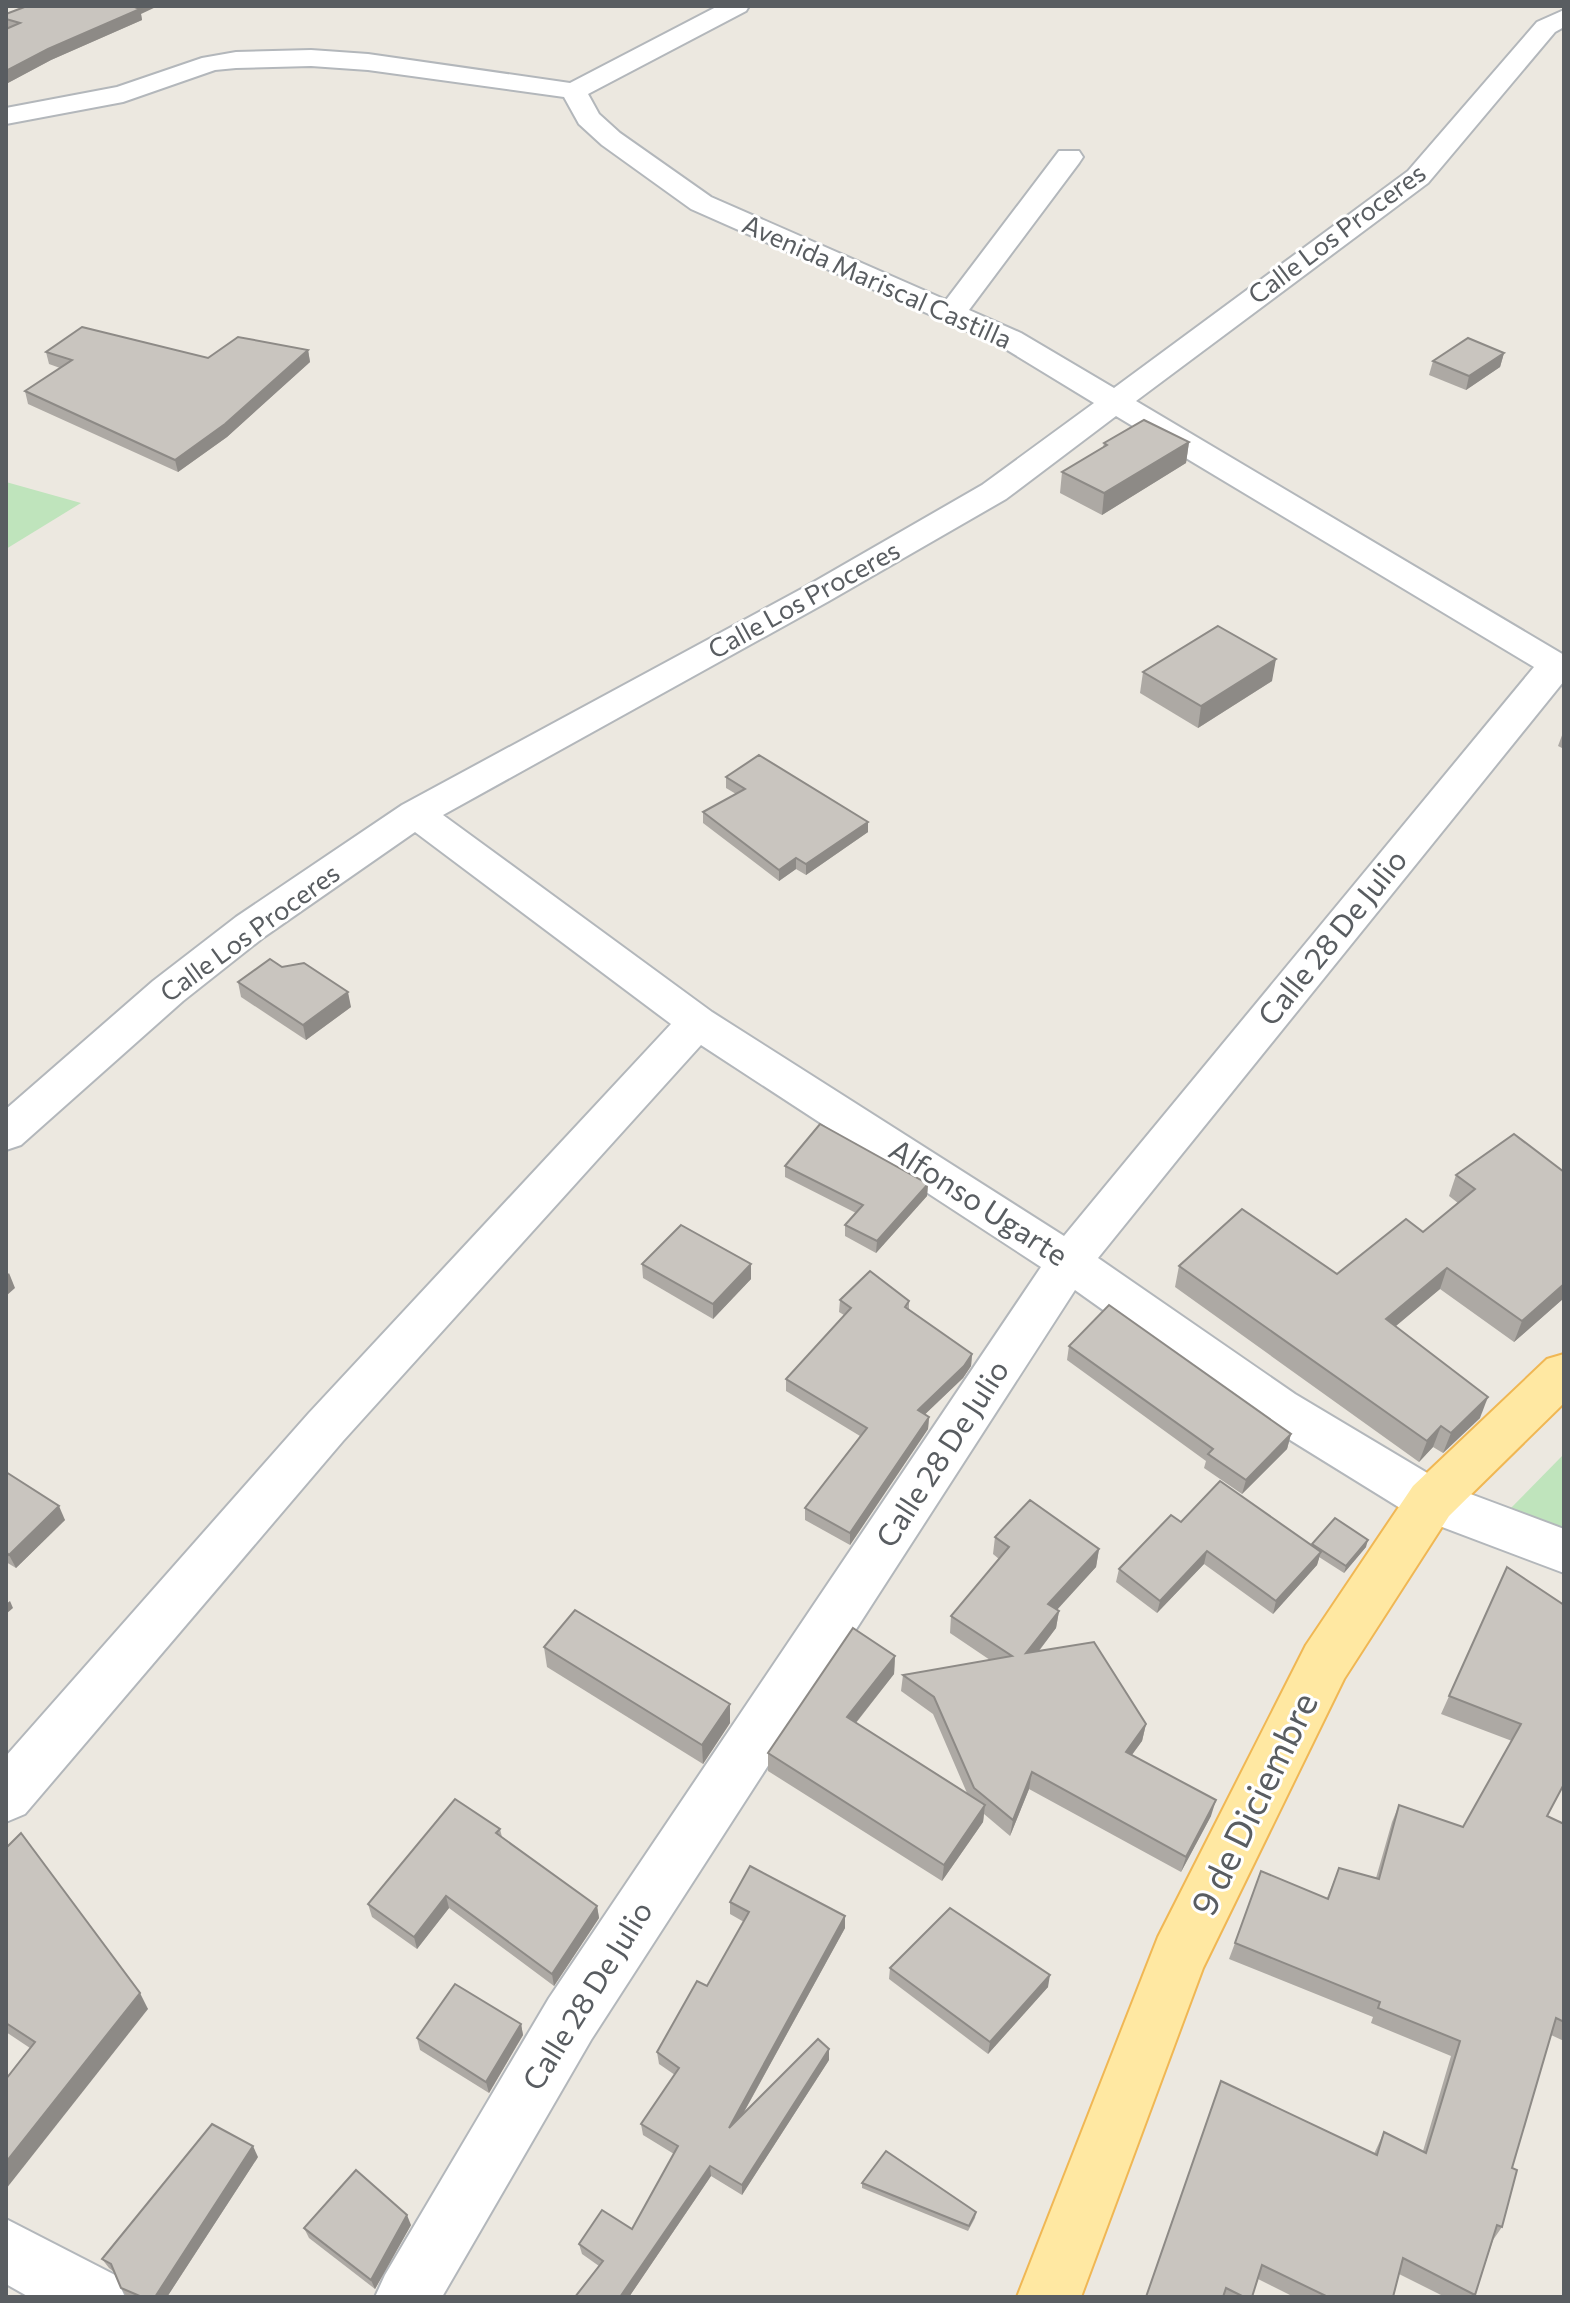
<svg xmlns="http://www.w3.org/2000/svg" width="1570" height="2303" font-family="Commissioner,sans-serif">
	<rect width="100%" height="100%" fill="#ece8e0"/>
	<g fill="#bfe4bc">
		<polygon points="6,482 81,503 6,549"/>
		<polygon points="1564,1454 1564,1528 1509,1510"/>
	</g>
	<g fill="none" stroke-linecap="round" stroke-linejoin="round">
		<defs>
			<g id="minor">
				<path d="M718 6H749L746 11 588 94 599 114 620 133 711 197 946 300 1059 151H1079L1083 157 1079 163 969 310 1021 333 1114 388 1408 171 1537 22 1564 10V27L1555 32 1428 183 1136 401 1564 655V681L1098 1258 1295 1394 1449 1486 1564 1529V1573L1413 1516 1261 1422 1075 1290 591 2040 442 2297H375L385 2275 549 1998 1041 1267 701 1045 343 1441 25 1814 6 1822V1756L309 1413 671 1024 415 832 264 937 183 1001 21 1145 6 1150V1109L153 981 236 917 402 805 805 587 982 485 1094 403 999 345 691 209 602 145 579 124 564 97 368 70 311 66 236 68 215 70 123 102 6 124V108L117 87 202 58 236 52 311 50 368 54 570 83ZM1116 416 1534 667 1064 1236 712 1012 443 815 829 601 1006 499Z"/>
				<polygon points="6,2219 115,2275 125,2297 29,2297 6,2284"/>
			</g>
			<polygon id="major" points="1564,1354 1564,1403 1449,1516 1344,1679 1203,1968 1081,2297 1017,2297 1158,1937 1306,1645 1413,1486 1547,1359"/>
		</defs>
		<use href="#minor" stroke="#b3b7bb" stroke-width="4"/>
		<use href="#major" stroke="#f0b754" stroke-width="4"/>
		<use href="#minor" fill="#fff" fill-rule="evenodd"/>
		<use href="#major" fill="#ffe8a2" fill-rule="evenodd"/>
	</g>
	<g fill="#ada9a4">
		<polygon points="6,14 141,14 142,20 51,60 6,84"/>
		<polygon points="308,350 310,362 227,437 178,472 28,404 25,391 60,368 49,364 46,352 208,358"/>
		<polygon points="1504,353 1500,367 1466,390 1429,375 1433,361"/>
		<polygon points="1189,442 1186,463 1102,515 1060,493 1062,472 1103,447 1104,443"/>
		<polygon points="1143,672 1272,681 1198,728 1140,693"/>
		<polygon points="1564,730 1564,749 1558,746"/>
		<polygon points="726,777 868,832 806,875 796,869 779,881 703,823 703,812 736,794 726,788"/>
		<polygon points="238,982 351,1007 306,1040 241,997"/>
		<polygon points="1514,1134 1564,1298 1514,1342 1440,1289 1396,1326 1480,1418 1443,1453 1433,1447 1419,1462 1175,1287 1179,1266 1337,1274 1423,1232 1458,1203 1449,1196 1456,1175"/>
		<polygon points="785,1166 928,1184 927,1196 876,1253 845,1236 845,1225 856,1213 785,1177"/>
		<polygon points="642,1264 751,1264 751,1279 713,1319 643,1278"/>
		<polygon points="840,1300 909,1301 909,1310 972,1354 971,1366 963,1378 925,1414 929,1417 928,1429 850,1545 805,1520 805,1508 860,1436 786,1391 786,1379 844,1315 839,1312"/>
		<polygon points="1069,1346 1291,1434 1287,1449 1242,1494 1204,1468 1206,1461 1067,1360"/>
		<polygon points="6,1472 65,1520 16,1568 6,1562"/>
		<polygon points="1181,1522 1312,1545 1312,1544 1366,1547 1344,1573 1319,1557 1317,1565 1273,1614 1204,1564 1157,1613 1116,1582 1119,1569"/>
		<polygon points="995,1537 1099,1549 1096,1567 1056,1610 1059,1611 1056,1628 1039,1651 1146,1724 1142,1741 1132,1755 1211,1816 1181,1872 1029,1789 1010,1836 984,1814 983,1822 942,1881 768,1771 768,1753 895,1656 894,1674 856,1723 967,1793 933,1714 901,1691 903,1675 990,1660 950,1633 951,1616 999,1559 993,1554"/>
		<polygon points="1507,1567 1547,1816 1564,1824 1564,2041 1551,2035 1512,2168 1502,2227 1493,2240 1475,2295 1474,2297 1445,2297 1399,2274 1393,2297 1294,2297 1258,2279 1252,2297 1146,2297 1374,2154 1384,2132 1423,2151 1451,2056 1371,2023 1373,2017 1229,1959 1235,1943 1327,1898 1339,1868 1376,1878 1392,1822 1399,1805 1463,1827 1512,1741 1441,1714"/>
		<polygon points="544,1647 730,1704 730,1723 703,1764 547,1667"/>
		<polygon points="500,1829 502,1837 597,1906 599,1918 554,1986 449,1908 417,1949 372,1917 368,1904"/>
		<polygon points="6,1848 148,2009 30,2048 6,2032"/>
		<polygon points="730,1902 845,1928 743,2114 829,2060 742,2195 711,2176 629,2297 575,2297 599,2266 582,2254 579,2244 632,2229 674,2154 643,2135 641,2124 675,2075 659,2064 657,2052 707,1986 744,1922 730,1914"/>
		<polygon points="890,1968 1048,1987 988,2054 889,1979"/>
		<polygon points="521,2024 523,2035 489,2093 420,2050 417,2038"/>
		<polygon points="258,2157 167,2297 127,2297 121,2288 114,2272 109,2268 102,2259"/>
		<polygon points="862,2183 976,2212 975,2218 968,2231 862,2188"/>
		<polygon points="411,2225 375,2289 309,2238 304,2228"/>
	</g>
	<g fill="#8d8a86">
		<polygon points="131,6 158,6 141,14 142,20 51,60 6,84 6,71"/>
		<polygon points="308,350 310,362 227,437 178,472 175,460"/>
		<polygon points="1504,353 1500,367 1466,390 1469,376"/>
		<polygon points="1189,442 1186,463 1102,515 1104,493"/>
		<polygon points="1276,659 1272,681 1198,728 1201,706"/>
		<polygon points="868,822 868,832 806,875 806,864"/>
		<polygon points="796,858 796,869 779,881 779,870"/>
		<polygon points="348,992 351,1007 306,1040 303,1025"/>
		<polygon points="928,1184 927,1196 876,1253 877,1241"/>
		<polygon points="751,1264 751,1279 713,1319 713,1304"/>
		<polygon points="1447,1268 1440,1289 1379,1340 1386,1319"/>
		<polygon points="9,1273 15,1288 6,1296 6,1276"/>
		<polygon points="1564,1284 1564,1298 1514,1342 1522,1321"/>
		<polygon points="972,1354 971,1366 963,1378 917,1422 918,1410"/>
		<polygon points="1488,1397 1480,1418 1443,1453 1451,1433"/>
		<polygon points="929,1417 928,1429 850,1545 850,1533"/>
		<polygon points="1441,1426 1433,1447 1419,1462 1427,1441"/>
		<polygon points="1291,1434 1287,1449 1242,1494 1246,1480"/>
		<polygon points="59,1506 65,1520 16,1568 9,1555"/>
		<polygon points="1368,1540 1366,1547 1344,1573 1346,1566"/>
		<polygon points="1099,1549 1096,1567 1046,1622 1048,1604"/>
		<polygon points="1207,1551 1204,1564 1157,1613 1160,1601"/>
		<polygon points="1321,1552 1317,1565 1273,1614 1276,1601"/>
		<polygon points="10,1601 13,1608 6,1614 6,1604"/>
		<polygon points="1059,1611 1056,1628 1024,1670 1026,1653"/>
		<polygon points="895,1656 894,1674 846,1735 847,1717"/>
		<polygon points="730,1704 730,1723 703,1764 702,1745"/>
		<polygon points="1146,1724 1142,1741 1122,1768 1126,1752"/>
		<polygon points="1032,1772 1029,1789 1010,1836 1013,1820"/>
		<polygon points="1216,1800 1211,1816 1181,1872 1186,1857"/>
		<polygon points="985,1805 983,1822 942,1881 944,1865"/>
		<polygon points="446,1896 449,1908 417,1949 414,1937"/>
		<polygon points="597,1906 599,1918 554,1986 552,1974"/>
		<polygon points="845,1916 845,1928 729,2139 729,2128"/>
		<polygon points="1050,1975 1048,1987 988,2054 990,2042"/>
		<polygon points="140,1993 148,2009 6,2189 6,2162"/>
		<polygon points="521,2024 523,2035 489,2093 486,2082"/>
		<polygon points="829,2049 829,2060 742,2195 742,2185"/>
		<polygon points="253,2146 258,2157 167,2297 155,2297"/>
		<polygon points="710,2166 711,2176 629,2297 620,2297"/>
		<polygon points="407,2215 411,2225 375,2289 371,2280"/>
	</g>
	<g fill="#c9c5bf" stroke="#8d8a86" stroke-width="2">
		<polygon points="27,6 132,6 140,9 48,49 6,71 6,29 20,23 6,19 6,14"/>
		<polygon points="82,327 208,358 238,337 308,350 225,424 175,460 25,391 72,360 46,352"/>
		<polygon points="1468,338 1504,353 1469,376 1433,361"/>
		<polygon points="1144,420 1189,442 1104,493 1062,472 1107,445 1104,443"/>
		<polygon points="1218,626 1276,659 1201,706 1143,672"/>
		<polygon points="759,755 868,822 806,864 796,858 779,870 703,812 745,789 726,777"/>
		<polygon points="270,959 282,967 304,963 348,992 303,1025 238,982"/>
		<polygon points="820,1124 928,1184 877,1241 845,1225 863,1205 785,1166"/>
		<polygon points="1514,1134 1564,1172 1564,1284 1522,1321 1447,1268 1386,1319 1488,1397 1451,1433 1441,1426 1427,1441 1179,1266 1242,1209 1337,1274 1406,1219 1423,1232 1475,1189 1456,1175"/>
		<polygon points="681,1225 751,1264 713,1304 642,1264"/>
		<polygon points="870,1271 909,1301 905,1307 972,1354 964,1366 918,1410 929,1417 850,1533 805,1508 867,1428 786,1379 851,1308 840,1300"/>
		<polygon points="1109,1305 1291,1434 1246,1480 1208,1454 1213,1449 1069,1346"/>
		<polygon points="6,1472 59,1506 9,1555 6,1552"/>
		<polygon points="1220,1481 1321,1552 1276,1601 1207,1551 1160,1601 1119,1569 1171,1515 1181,1522"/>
		<polygon points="1030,1500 1099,1549 1048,1604 1059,1611 1026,1653 1094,1642 1146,1724 1126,1752 1216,1800 1186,1857 1032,1772 1013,1820 974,1788 934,1697 903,1675 1012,1656 951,1616 1009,1547 995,1537"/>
		<polygon points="1335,1518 1368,1540 1346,1566 1312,1544"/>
		<polygon points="1507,1567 1564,1605 1564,1784 1547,1816 1564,1824 1564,2022 1556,2018 1512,2168 1517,2170 1502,2227 1497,2225 1475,2295 1403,2258 1393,2297 1328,2297 1262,2265 1252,2297 1244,2297 1226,2288 1223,2297 1146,2297 1221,2081 1377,2155 1384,2132 1426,2153 1460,2041 1378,2008 1380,2002 1235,1943 1261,1871 1328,1899 1339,1868 1379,1879 1399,1805 1463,1827 1521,1724 1449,1696"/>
		<polygon points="575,1610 730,1704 702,1745 544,1647"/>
		<polygon points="853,1628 895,1656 847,1717 985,1805 944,1865 768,1753"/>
		<polygon points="455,1799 500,1829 496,1833 597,1906 552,1974 446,1896 414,1937 368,1904"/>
		<polygon points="21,1833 140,1993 6,2162 6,2079 35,2042 6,2023 6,1848"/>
		<polygon points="750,1866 845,1916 729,2128 818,2039 829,2049 742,2185 710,2166 620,2297 575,2297 603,2261 579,2244 602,2210 632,2229 678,2146 641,2124 679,2068 657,2052 697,1981 707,1986 749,1912 730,1902"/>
		<polygon points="950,1908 1050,1975 990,2042 890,1968"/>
		<polygon points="455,1984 521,2024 486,2082 417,2038"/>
		<polygon points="212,2124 253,2146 155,2297 142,2297 121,2288 111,2264 102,2259"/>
		<polygon points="886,2151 976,2212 969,2226 862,2183"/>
		<polygon points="356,2170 407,2215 371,2280 304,2228"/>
	</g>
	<g text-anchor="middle" stroke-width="6" stroke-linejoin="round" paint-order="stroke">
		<g font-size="26" fill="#595d61" stroke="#fff">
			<text transform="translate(1337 234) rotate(-37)" y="9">Calle Los Proceres</text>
			<text transform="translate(877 282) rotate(24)" y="9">Avenida Mariscal Castilla</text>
			<text transform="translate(804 600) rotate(-29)" y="9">Calle Los Proceres</text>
			<text transform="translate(250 933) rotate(-36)" y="9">Calle Los Proceres</text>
		</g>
		<g font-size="30" fill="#595d61" stroke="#fff">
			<text transform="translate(1333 938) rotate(-51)" y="10">Calle 28 De Julio</text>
			<text transform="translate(978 1203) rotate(33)" y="10">Alfonso Ugarte</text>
			<text transform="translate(943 1454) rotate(-57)" y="10">Calle 28 De Julio</text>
			<text transform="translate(588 1996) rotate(-58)" y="10">Calle 28 De Julio</text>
		</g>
		<g font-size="36" fill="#595d61" stroke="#fff">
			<text transform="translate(1254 1804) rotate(-64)" y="13">9 de Diciembre</text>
		</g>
	</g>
	<rect width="1570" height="2303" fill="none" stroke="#595d61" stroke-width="16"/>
</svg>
